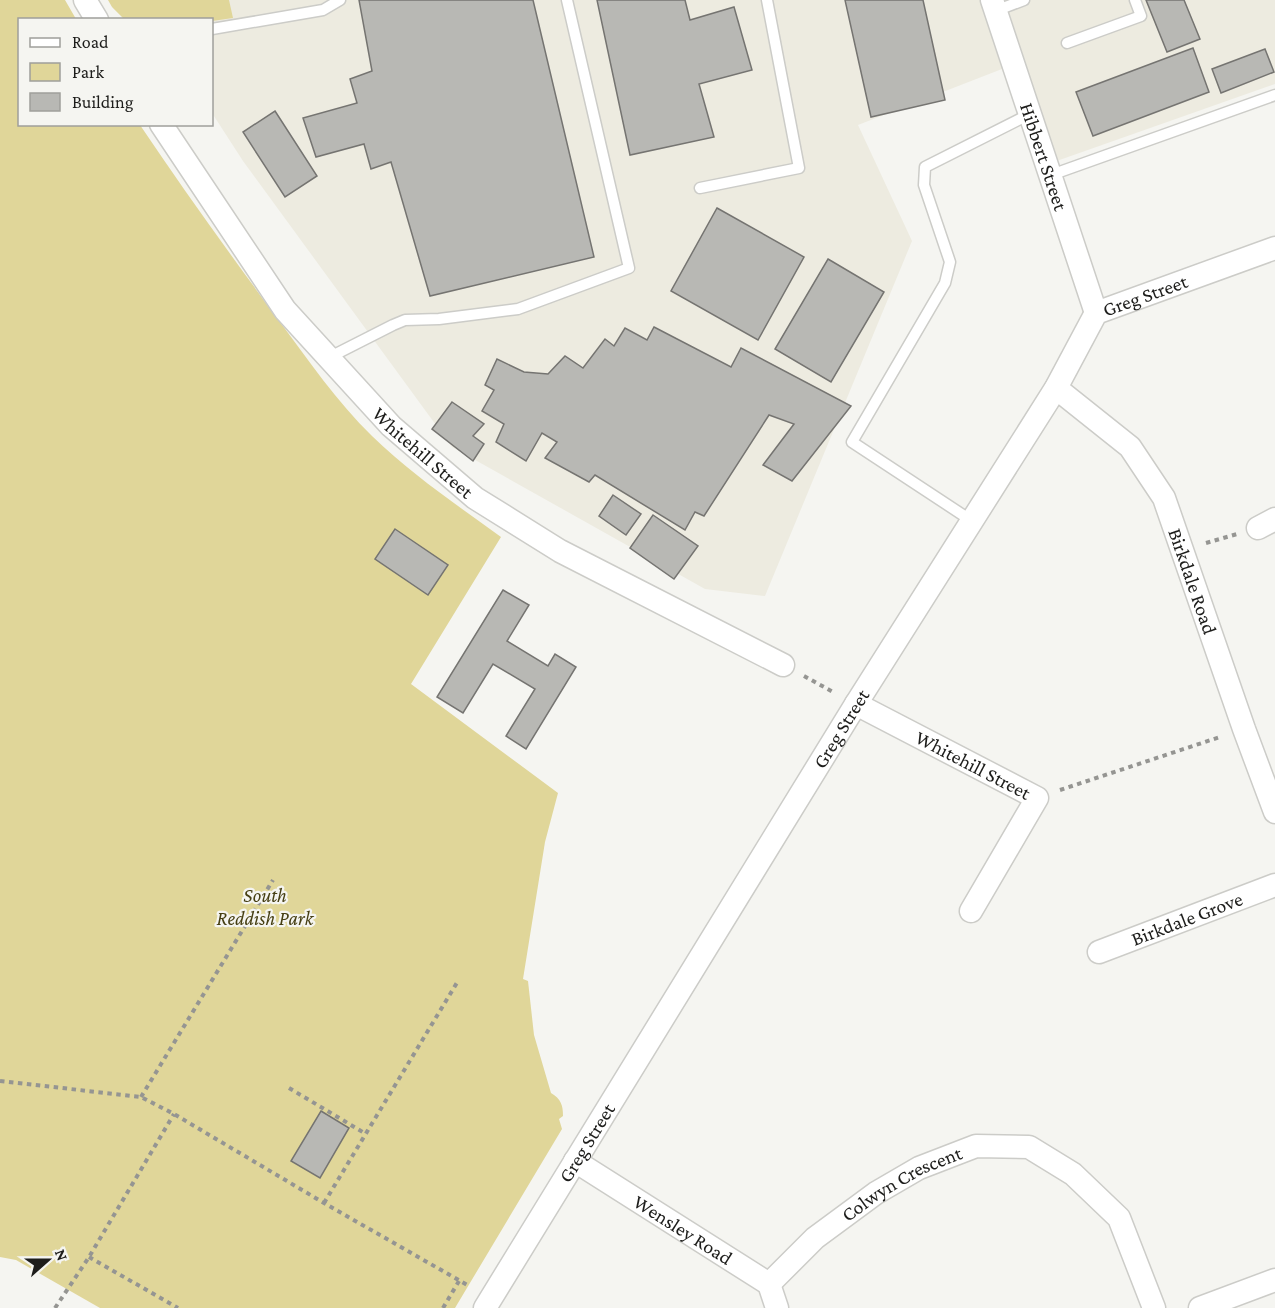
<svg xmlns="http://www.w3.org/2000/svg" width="1275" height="1308" font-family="'Crimson Pro',serif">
	<rect width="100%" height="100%" fill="#f5f5f1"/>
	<polygon fill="#edebe0" points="140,0 1275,0 1275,84 1051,163 1002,69 858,125 912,241 765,596 705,589 452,447 243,161 212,113 212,20"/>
	<g fill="#e0d699">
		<path d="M0 0H65L76 19 20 20V124L140 125C185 192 232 257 280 322 309 361 337 402 372 436 411 474 457 505 501 537L411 684 558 793 545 842 523 979 528 981 534 1035 551 1093C561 1099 563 1105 563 1116L559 1119 562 1129 455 1308H100L16 1260 0 1257Z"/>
		<polygon points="108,0 229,0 233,18 212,21 212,20 124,19 112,7"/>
	</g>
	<g fill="#b8b8b4" stroke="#757471" stroke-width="1.5">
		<polygon points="359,0 533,0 594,257 430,296 391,162 371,169 364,144 316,157 303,118 357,103 350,79 372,71"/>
		<polygon points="597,0 685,0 690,20 734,7 752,70 699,84 714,137 630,155"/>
		<polygon points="845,0 923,0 945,100 871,117"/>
		<polygon points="1146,0 1184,0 1200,39 1167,52"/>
		<polygon points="1193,48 1209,92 1093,136 1076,92"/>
		<polygon points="1265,49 1274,72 1221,93 1212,69"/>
		<polygon points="275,111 317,176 285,197 243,132"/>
		<polygon points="717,208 804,257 758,340 671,291"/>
		<polygon points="828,259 884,292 831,382 775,349"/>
		<polygon points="654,327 731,367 741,348 851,406 792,481 763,465 794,424 769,415 704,516 695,512 685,530 595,475 589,482 545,458 557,442 542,433 526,461 496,442 504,424 482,411 494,390 485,385 497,359 524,372 548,374 565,356 583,368 605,339 614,346 625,328 647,340"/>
		<polygon points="452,402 484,424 473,436 484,444 473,461 432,429"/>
		<polygon points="613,495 641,514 626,535 599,516"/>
		<polygon points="653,515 698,546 674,579 630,548"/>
		<polygon points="395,529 448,565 428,595 375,559"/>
		<polygon points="503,590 529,605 507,641 548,666 555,654 576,667 526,749 506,736 535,689 493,664 463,713 437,697"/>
		<polygon points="321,1111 349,1128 320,1178 291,1161"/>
	</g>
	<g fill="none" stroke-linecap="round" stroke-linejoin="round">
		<defs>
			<g id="lane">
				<polyline points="995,11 1024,0"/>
				<polyline points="212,29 323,10 340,0"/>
				<polyline points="1067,43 1141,16 1135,0"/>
				<polyline points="1051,175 1275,95"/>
				<polyline points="700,188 799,168 767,0"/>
				<polyline points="328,358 393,325 405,320 439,319 518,309 629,268 567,0"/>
				<polyline points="972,521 852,442 945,283 950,262 924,185 925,167 1030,114"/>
			</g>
			<g id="street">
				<polyline points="85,0 97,20"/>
				<path id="s1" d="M992 0 1096 313"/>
				<path id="s2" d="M161 124 285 310 391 426 475 498 560 551 783 665"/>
				<path id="s3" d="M1056 388 1130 447 1164 498 1244 729 1275 812"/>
				<polyline points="1258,528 1275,519"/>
				<path id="s4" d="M856 704 1037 798 971 911"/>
				<path id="s5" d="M1099 952 1275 885"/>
				<path id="s6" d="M575 1161 769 1284 777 1308"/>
				<path id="s7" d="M769 1284 815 1238 876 1193 919 1168 976 1146 1029 1147 1073 1174 1119 1218 1154 1308"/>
				<path id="s8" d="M485 1308 856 704 1056 388 1096 313 1275 248"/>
				<polyline points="1200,1308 1275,1280"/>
			</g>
		</defs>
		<use href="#lane" stroke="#ccccc8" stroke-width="13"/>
		<use href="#street" stroke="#ccccc8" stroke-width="25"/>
		<g stroke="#959592" stroke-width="4" stroke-dasharray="4.5 4.5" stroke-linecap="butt">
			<polyline points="1206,543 1237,534"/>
			<polyline points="804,676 835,693"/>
			<polyline points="1060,790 1220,737"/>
			<polyline points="0,1081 141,1097 174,1114 324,1203 469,1286"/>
			<polyline points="289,1088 366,1134"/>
			<polyline points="141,1097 273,880"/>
			<polyline points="324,1203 458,981"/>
			<polyline points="89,1257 178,1308"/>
			<polyline points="55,1308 89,1257 174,1114"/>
			<polyline points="443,1308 459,1281"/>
		</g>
		<use href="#lane" stroke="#fff" stroke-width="10"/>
		<use href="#street" stroke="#fff" stroke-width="22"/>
	</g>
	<g text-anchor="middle" stroke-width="4.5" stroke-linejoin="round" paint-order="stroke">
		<g font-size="20" fill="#1d1d1b" stroke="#f5f5f1">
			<text dy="7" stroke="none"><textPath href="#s1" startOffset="165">Hibbert Street</textPath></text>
			<text dy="7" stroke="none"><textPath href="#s8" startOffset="1220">Greg Street</textPath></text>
			<text dy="7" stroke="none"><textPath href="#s2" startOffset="422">Whitehill Street</textPath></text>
			<text dy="7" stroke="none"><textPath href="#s3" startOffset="244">Birkdale Road</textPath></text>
			<text dy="7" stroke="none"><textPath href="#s8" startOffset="680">Greg Street</textPath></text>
			<text dy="7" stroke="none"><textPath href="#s4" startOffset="132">Whitehill Street</textPath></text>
			<text dy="7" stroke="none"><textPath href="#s5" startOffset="94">Birkdale Grove</textPath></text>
			<text dy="7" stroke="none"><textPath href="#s8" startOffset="194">Greg Street</textPath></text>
			<text dy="7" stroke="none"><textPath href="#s7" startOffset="168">Colwyn Crescent</textPath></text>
			<text dy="7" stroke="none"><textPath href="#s6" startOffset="128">Wensley Road</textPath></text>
		</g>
		<g font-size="20" font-style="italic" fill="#463f13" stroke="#f5f5f1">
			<text x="265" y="902">South<tspan x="265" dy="23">Reddish Park</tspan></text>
		</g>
	</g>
	<rect x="18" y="18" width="195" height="108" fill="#f5f5f1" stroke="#9f9f9b" stroke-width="1.5"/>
	<rect x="30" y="38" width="30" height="9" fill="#ffffff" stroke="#9f9f9b" stroke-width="1.5"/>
	<text x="72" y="48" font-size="18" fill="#1d1d1b">Road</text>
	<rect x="30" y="63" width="30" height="18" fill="#e0d699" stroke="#9f9f9b" stroke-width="1.5"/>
	<text x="72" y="78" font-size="18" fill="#1d1d1b">Park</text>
	<rect x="30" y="93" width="30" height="18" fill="#b8b8b4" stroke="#9f9f9b" stroke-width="1.5"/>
	<text x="72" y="108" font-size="18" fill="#1d1d1b">Building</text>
	<g transform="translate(48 1260) rotate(69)" stroke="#f5f5f1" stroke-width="4.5" paint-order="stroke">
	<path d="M0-4.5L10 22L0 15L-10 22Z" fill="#1d1d1b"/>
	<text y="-9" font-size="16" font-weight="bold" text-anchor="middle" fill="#1d1d1b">N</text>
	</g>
</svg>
